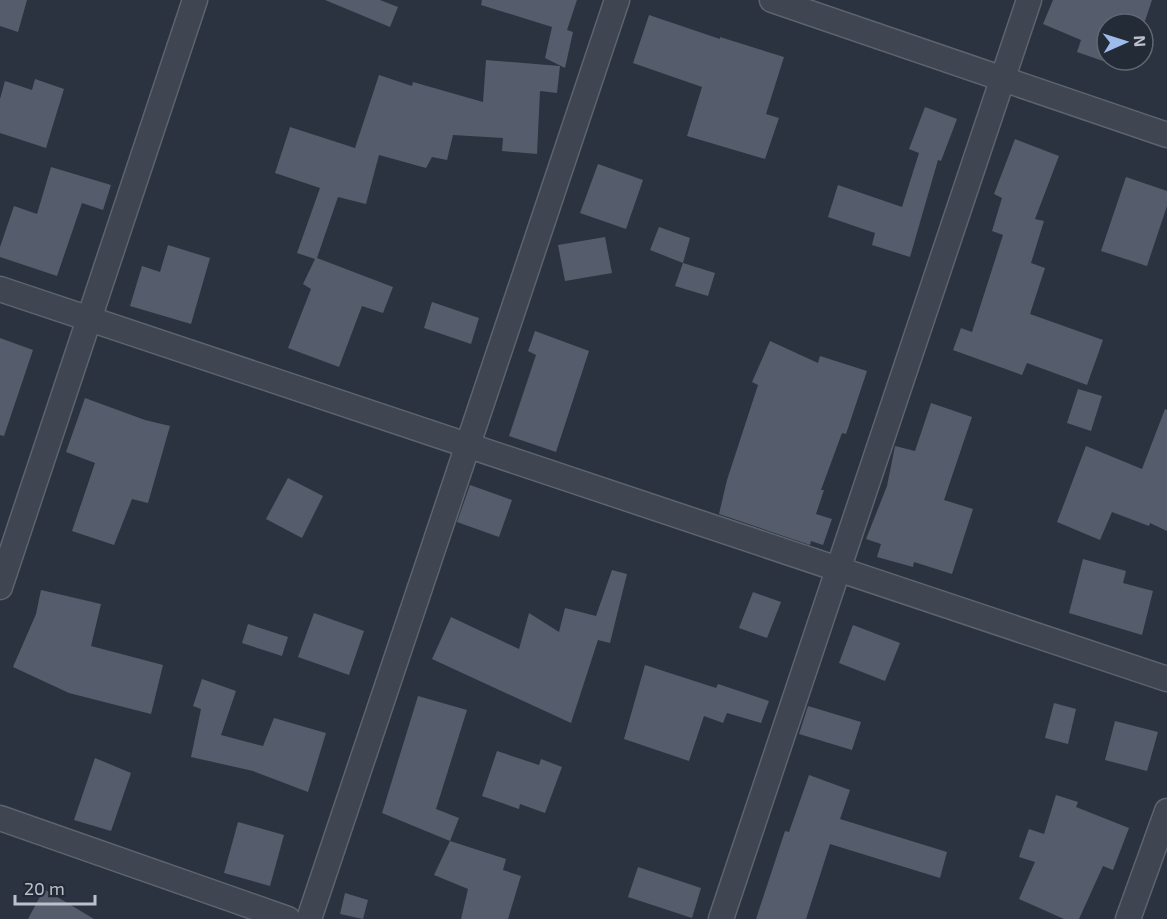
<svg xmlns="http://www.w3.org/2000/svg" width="1167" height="919" font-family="'Exo 2',sans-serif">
	<rect width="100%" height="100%" fill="#2b3340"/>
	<g fill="#555c6b">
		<polygon points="0,0 27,0 18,32 0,26"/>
		<polygon points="325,0 380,0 398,7 390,27"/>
		<polygon points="482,0 577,0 567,30 573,32 565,68 545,58 552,27 481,5"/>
		<polygon points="1053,0 1152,0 1143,27 1143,24 1107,24 1107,60 1132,60 1129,70 1077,52 1081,40 1043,24"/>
		<polygon points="649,15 720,39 720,37 784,57 766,114 779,118 765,159 687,136 702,87 633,63"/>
		<polygon points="486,60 560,66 557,93 540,91 537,154 502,151 503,138 453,135 447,160 432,157 426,168 379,155 366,204 338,197 317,258 393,287 383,313 362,306 339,367 288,348 311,289 303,284 315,259 297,253 320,188 275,173 290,127 355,148 379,75 412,86 413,82 483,102"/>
		<polygon points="35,79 64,89 46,148 0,133 0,99 5,81 32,90"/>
		<polygon points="925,107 957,119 941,161 938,160 910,257 872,245 875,233 828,217 838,185 902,207 919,153 909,149"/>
		<polygon points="1015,139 1059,156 1035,219 1044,221 1031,263 1045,268 1030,314 1103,340 1087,385 1027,363 1022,375 953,350 961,328 972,332 1003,235 992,231 1002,198 994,194"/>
		<polygon points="598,164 643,180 626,229 580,213"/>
		<polygon points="51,167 111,185 103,210 82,203 57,276 0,257 0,247 14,206 37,214"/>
		<polygon points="1126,177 1167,191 1167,206 1147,266 1101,251"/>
		<polygon points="659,227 690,238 683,263 650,250"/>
		<polygon points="605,237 612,273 565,281 558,245"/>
		<polygon points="168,245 210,258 191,324 130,306 142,266 160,272"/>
		<polygon points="683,263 715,273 708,296 675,286"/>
		<polygon points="432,302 479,318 471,344 424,328"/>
		<polygon points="535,331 589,351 556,452 509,436 536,355 528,351"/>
		<polygon points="0,338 33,350 4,436 0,435"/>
		<polygon points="770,341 818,363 820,356 867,371 846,434 842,433 821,490 824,490 816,514 832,519 823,545 811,541 810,545 719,514 727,480 758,385 752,382"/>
		<polygon points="1078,389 1102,396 1091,431 1067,423"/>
		<polygon points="85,398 145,420 170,426 148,503 132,499 114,545 72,531 95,463 66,452"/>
		<polygon points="931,403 972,417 944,500 973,509 952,574 914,562 913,567 877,557 881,544 866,539 887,486 895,446 915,451"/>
		<polygon points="1165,409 1167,410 1167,531 1150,523 1149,526 1112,512 1100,540 1057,522 1086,446 1142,469"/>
		<polygon points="288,478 323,496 302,538 266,519"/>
		<polygon points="470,485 512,500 499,537 457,522"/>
		<polygon points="1083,559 1126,571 1123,583 1153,591 1142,635 1069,613"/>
		<polygon points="612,570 627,574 610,643 598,640 571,723 432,659 451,617 519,649 529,613 559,632 565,608 596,616"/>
		<polygon points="41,590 101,604 91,646 163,665 151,714 69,693 13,667 36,614"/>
		<polygon points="753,592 781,602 767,638 739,628"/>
		<polygon points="314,613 364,631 349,675 298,657"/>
		<polygon points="248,624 288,637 282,656 242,643"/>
		<polygon points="853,625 900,643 885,681 839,663"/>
		<polygon points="645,665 716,688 718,684 769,701 761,723 727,713 723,723 704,716 689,761 624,739"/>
		<polygon points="202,679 236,691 221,735 263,746 274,718 326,733 308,792 253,771 191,757 201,709 193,706"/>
		<polygon points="418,696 467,710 436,809 459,818 450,841 382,813"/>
		<polygon points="1054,703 1076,709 1068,744 1045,738"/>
		<polygon points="808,706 861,722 852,750 799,734"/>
		<polygon points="1115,721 1158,732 1147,771 1105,760"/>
		<polygon points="497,751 539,765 541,759 562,767 545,813 520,804 519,809 482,796"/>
		<polygon points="95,758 131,773 111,831 74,820"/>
		<polygon points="809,775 850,790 840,819 947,852 940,878 830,844 806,919 756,919 785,831 789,832"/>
		<polygon points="1056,795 1078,802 1076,807 1129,828 1113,870 1103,866 1079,919 1064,919 1019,899 1035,862 1019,857 1029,829 1044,834"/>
		<polygon points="238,822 284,835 270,886 224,873"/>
		<polygon points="450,841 506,859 503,870 521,876 508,919 461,919 468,889 434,875"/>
		<polygon points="638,867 701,888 692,918 628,897"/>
		<polygon points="44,889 94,919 28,919"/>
		<polygon points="345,893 368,900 363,919 340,914"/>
	</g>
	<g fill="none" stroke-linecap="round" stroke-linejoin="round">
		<defs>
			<g id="minor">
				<polyline points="772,0 1167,135"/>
				<polyline points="0,289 1167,679"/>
				<polyline points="0,587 195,0"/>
				<polyline points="0,818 288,919"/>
				<polyline points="309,919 617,0"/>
				<polyline points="721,919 1029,0"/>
				<polyline points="1128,919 1167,811"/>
			</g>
		</defs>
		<use href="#minor" stroke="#5d646e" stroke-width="27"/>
		<use href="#minor" stroke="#3f4651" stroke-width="24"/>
	</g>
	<g transform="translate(1125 42) rotate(87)"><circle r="28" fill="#232b36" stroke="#606772" stroke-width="1.5"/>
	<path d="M0-4.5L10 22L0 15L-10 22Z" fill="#9fbbec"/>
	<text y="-9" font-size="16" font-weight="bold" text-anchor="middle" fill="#bcc1cb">N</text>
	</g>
	<path d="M15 895v9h80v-9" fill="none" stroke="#bcc1cb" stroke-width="3"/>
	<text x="24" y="895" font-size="18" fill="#bcc1cb" stroke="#232b36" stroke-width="4.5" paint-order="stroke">20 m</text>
</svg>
